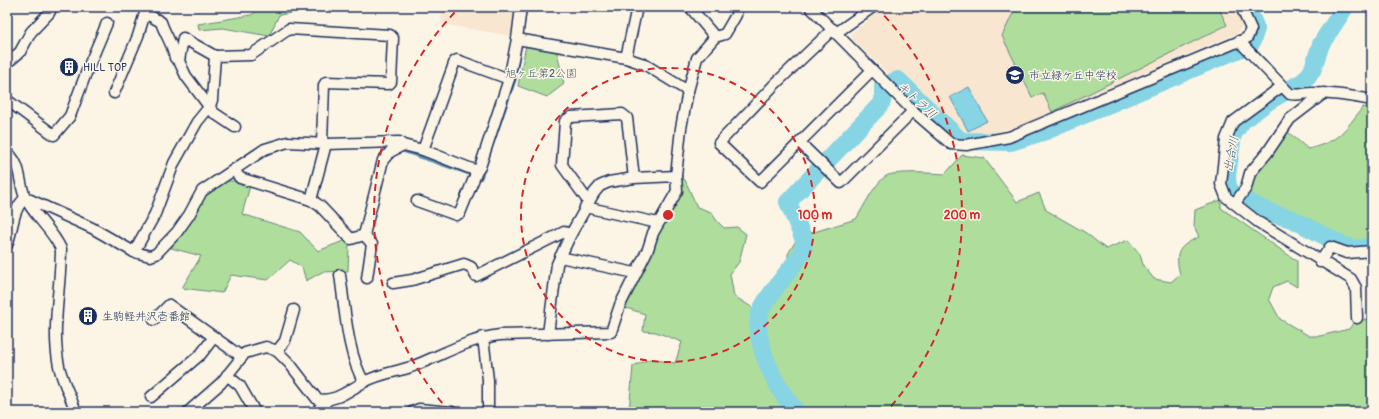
<svg xmlns="http://www.w3.org/2000/svg" width="1379" height="419" font-family="Pangolin,'Klee One',sans-serif">
	<rect width="100%" height="100%" fill="#fcf5e5"/>
	<filter id="ink" filterUnits="userSpaceOnUse"><feTurbulence type="fractalNoise" baseFrequency=".025" numOctaves="2"/><feDisplacementMap in="SourceGraphic" scale="8" xChannelSelector="R" yChannelSelector="G"/><feConvolveMatrix kernelMatrix="1 2 1 2 8 2 1 2 1" color-interpolation-filters="sRGB"/></filter>
	<g filter="url(#ink)">
		<g fill="#f8e6d0">
			<polygon points="443,7 516,7 512,36 441,24"/>
			<polygon points="885,7 1237,7 1244,22 1238,33 1045,115 1044,120 959,142 852,39 851,33"/>
		</g>
		<g fill="#afdd9c" stroke="#65867d">
			<path d="M264 7H411C377 12 341 6 306 9L303 11 279 15 269 36 223 28 199 30 198 24 251 15Z"/>
			<polygon points="1016,7 1218,7 1227,25 1052,112 1043,93 1032,97 1002,36"/>
			<polygon points="526,45 557,52 564,84 547,97 518,86"/>
			<path d="M1363 107 1372 108V242L1359 245 1342 242 1308 223 1286 214 1269 209 1245 198 1252 177 1288 132 1308 149C1340 141 1344 131 1363 107Z"/>
			<path d="M962 155 984 158 1017 202 1039 193 1046 210 1086 233 1106 249 1128 240 1140 254 1143 265 1154 279 1171 282 1180 274C1174 252 1179 246 1199 237L1194 226 1195 210 1221 200V208L1297 261V287L1287 281 1273 287 1269 299 1280 319 1309 336H1320L1349 329 1354 322 1372 318V412H629L633 366 650 359 675 363 682 342 656 332 643 331 645 314 623 307 669 208 679 199V178L685 180 697 207 711 212 717 221 724 228 737 227 746 234 739 262 730 274 734 296 753 308 770 285 788 266V254L798 237 856 219C863 208 875 183 886 176 895 171 933 173 945 174Z"/>
			<polygon points="226,181 235,181 250,186 242,214 300,232 318,251 346,240 349,245 348,271 322,272 306,281 302,267 290,260 268,280 231,275 222,293 182,288 201,256 171,248 178,236 191,222 205,193"/>
		</g>
		<polygon fill="#86d4e4" stroke="#5b92ae" points="969,87 987,121 968,131 950,97"/>
		<g fill="none" stroke-linecap="round" stroke-linejoin="round">
			<polyline stroke="#5b92ae" stroke-width="3" points="400,150 481,178 515,80 526,7"/>
			<g stroke="#86d4e4" stroke-width="18">
				<polyline points="1345,7 1321,44 1312,71 1304,81 1269,101 1243,120 1233,134 1227,176 1228,187 1233,194 1242,199 1271,213 1292,219 1344,246 1358,249 1372,246"/>
				<path d="M797 412C778 393 748 335 762 308 773 288 791 270 803 251L804 240 788 202 881 104 883 97V86L898 80 961 141 1011 142 1046 131 1251 44 1256 29 1247 7"/>
			</g>
			<defs>
				<g id="minor">
					<path d="M145 7V13L161 22C165 35 173 44 175 58L179 61 186 76 214 113 235 127"/>
					<polyline points="690,7 715,37"/>
					<polyline points="810,7 913,111 951,144 966,145 1009,137 1247,38 1251,29 1241,7"/>
					<polyline points="833,29 775,84 719,143 760,182 872,70"/>
					<polyline points="836,33 873,7"/>
					<polyline points="517,39 626,58 644,64 688,91"/>
					<path d="M1239 41 1290 94C1300 96 1303 93 1312 93 1333 93 1352 96 1372 100"/>
					<polyline points="626,58 637,7"/>
					<polyline points="179,61 183,38 215,56"/>
					<polyline points="7,63 20,52 31,32 49,13 52,7"/>
					<polyline points="1281,87 1233,122 1226,139 1221,184 1226,197 1258,222 1351,279 1356,288 1357,318"/>
					<polyline points="114,93 138,36 145,13"/>
					<polyline points="7,100 54,135 70,116 88,68 107,23"/>
					<polyline points="800,143 841,183 913,111"/>
					<polyline points="423,150 455,61 457,60 509,79"/>
					<path d="M7 152C22 165 18 180 25 197 33 215 52 229 61 249 61 288 51 328 59 366 62 381 71 397 76 412"/>
					<polyline points="234,170 240,178 311,200 320,206 351,239 364,235 383,160 390,152 403,145"/>
					<polyline points="311,200 326,144"/>
					<polyline points="417,201 456,215 460,213 477,171 480,167 509,79 517,39 521,7"/>
					<polyline points="588,201 562,165 565,121 571,117 622,114 627,118 634,178"/>
					<polyline points="1235,203 1246,188 1250,173 1267,153 1290,119 1324,93"/>
					<polyline points="585,207 658,223"/>
					<polyline points="364,235 372,244 367,278"/>
					<path d="M7 245C13 231 12 207 26 198L92 228 134 252 150 256 156 254 177 232 189 215 202 191 265 149 288 142 326 144 399 142 403 145 423 150 477 171"/>
					<polyline points="134,252 155,214 174,163 197,122 210,106 212,100 215,56 251,55 289,29 390,35 393,38 391,82 389,84 326,82 324,85 322,143"/>
					<polyline points="560,257 635,273"/>
					<polyline points="1320,262 1330,247 1347,253 1372,251"/>
					<path d="M340 275C345 308 347 354 364 382"/>
					<polyline points="393,283 412,280 464,264 471,267 476,276 564,232 571,234"/>
					<polyline points="154,320 169,305 242,357"/>
					<polyline points="548,334 557,264 571,234 594,193 600,186 609,182 634,178 676,176"/>
					<polyline points="483,337 488,380 488,412"/>
					<polyline points="277,351 285,341 294,310"/>
					<polyline points="227,375 240,386 255,412"/>
					<polyline points="151,397 201,354 214,337"/>
					<path d="M188 412 221 383 245 353 266 347 277 351 290 364 317 399C335 403 349 390 364 382 379 374 395 372 411 367 441 356 467 339 500 335L611 332 620 305 648 249 653 233 677 191 676 176 681 128 688 91 697 58 715 37 725 34 736 15 737 7"/>
					<polyline points="316,412 327,401"/>
					<polyline points="412,412 419,409 452,412"/>
				</g>
			</defs>
			<use href="#minor" stroke="#1b2f5e" stroke-width="13"/>
			<use href="#minor" stroke="#fcf5e5" stroke-width="10"/>
		</g>
	</g>
	<g fill="none" stroke="#d62828" stroke-width="2" stroke-dasharray="7 5">
		<circle cx="668" cy="215" r="147"/>
		<path d="M450 412A294 294 0 0 1 460 7M876 7A294 294 0 0 1 886 412"/>
	</g>
	<defs>
		<symbol id="building-disc" viewBox="-11 -11 22 22"><circle r="9.5" fill="#1b2f5e" stroke="#fcf5e5"/><path d="M-4-6H4V6H1V3H-1V6H-4ZM-2.5-4.3h1.7v1.8h-1.7ZM.8-4.3h1.7v1.8H.8ZM-2.5-1h1.7V.8h-1.7ZM.8-1h1.7V.8H.8Z" fill="#fff"/></symbol>
		<symbol id="school-disc" viewBox="-11 -11 22 22"><circle r="9.5" fill="#1b2f5e" stroke="#fcf5e5"/><path d="M0-5L7-2L0 1L-7-2ZM-4 1L0 2.5L4 1V4Q0 6-4 4Z" fill="#fff"/></symbol>
	</defs>
	<g fill-rule="evenodd">
		<use href="#building-disc" x="58" y="56" width="22" height="22"/>
		<use href="#school-disc" x="1004" y="64" width="22" height="22"/>
		<use href="#building-disc" x="77" y="305" width="22" height="22"/>
	</g>
	<g text-anchor="middle" stroke-width="3" stroke-linejoin="round" paint-order="stroke">
		<g font-size="11" fill="#1b2f5e" stroke="#fcf5e5" text-anchor="start">
			<text x="83" y="71">HILL TOP</text>
			<text x="1029" y="79">市立緑ケ丘中学校</text>
			<text x="102" y="320">生駒軽井沢壱番館</text>
		</g>
		<g font-size="11" fill="#405a6e" stroke="#fcf5e5">
			<text x="541" y="77">旭ヶ丘第2公園</text>
		</g>
		<g font-size="12" font-style="italic" fill="#365880" stroke="#fcf5e5">
			<text transform="translate(917 100) rotate(42)" y="4">キトラ川</text>
			<text transform="translate(1231 154) rotate(-79)" y="4">出合川</text>
		</g>
	</g>
	<circle cx="668" cy="215" r="6" fill="#d62828" stroke="#fcf5e5" stroke-width="2"/>
	<g font-size="12" text-anchor="middle" font-weight="bold" fill="#d62828" stroke="#fcf5e5" stroke-width="3" stroke-linejoin="round" paint-order="stroke">
		<text x="815" y="219">100 m</text>
		<text x="962" y="219">200 m</text>
	</g>
	<rect width="1379" height="419" fill="none" stroke="#fcf5e5" stroke-width="24"/>
	<rect x="12" y="12" width="1355" height="395" fill="none" stroke="#1b2f5e" stroke-width="1.5" filter="url(#ink)"/>
</svg>
